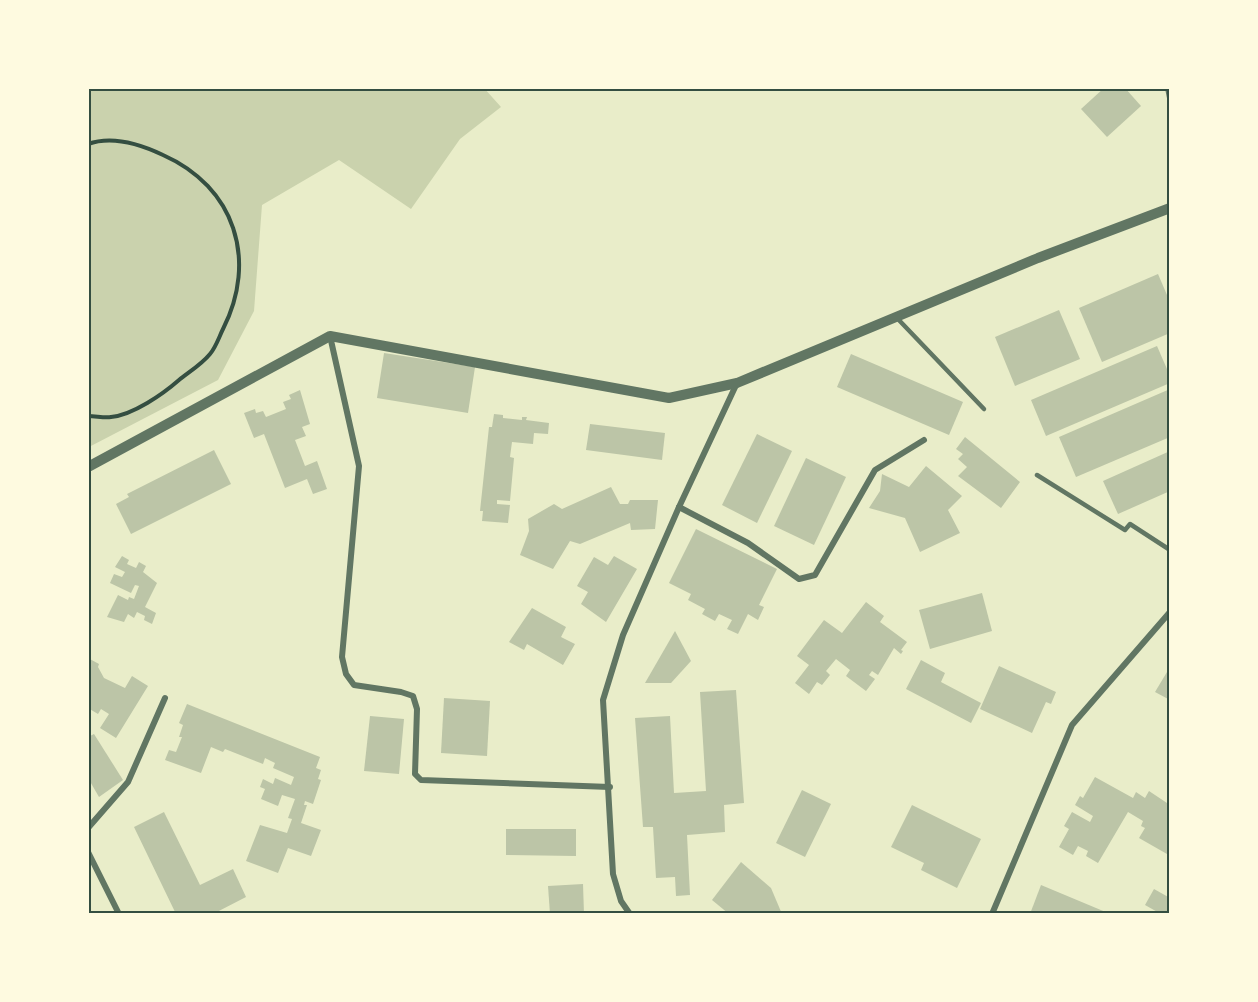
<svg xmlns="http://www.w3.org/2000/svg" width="1258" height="1002" font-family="'PT Serif',serif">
	<rect width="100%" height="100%" fill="#e9edc9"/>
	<polygon fill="#cad2ad" points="91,88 484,88 501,107 460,139 411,209 339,160 262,205 254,311 218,380 89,447"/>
	<g fill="#bcc5a7">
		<polygon points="1104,88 1125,88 1141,106 1107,137 1081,109"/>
		<polygon points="1158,274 1170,302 1170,333 1102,362 1079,308"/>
		<polygon points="1059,310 1080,359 1015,386 995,337"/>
		<polygon points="1157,346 1170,376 1170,383 1046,436 1031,400"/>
		<polygon points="384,353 475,367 468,413 377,398"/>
		<polygon points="851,354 963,402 949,435 837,387"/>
		<polygon points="1170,389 1170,437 1076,477 1059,437"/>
		<polygon points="300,390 310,424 302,427 306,436 295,440 305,466 317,461 327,489 313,494 307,479 285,488 264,434 254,438 244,413 255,409 256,413 263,411 266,417 286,409 283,402 291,399 289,395"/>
		<polygon points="494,414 503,415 503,418 522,420 522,417 527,417 526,420 549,423 548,434 534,433 533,444 512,442 510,457 514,458 510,501 497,500 497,504 510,505 508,523 482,521 483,511 480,511 489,427 492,427"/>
		<polygon points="590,424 665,433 662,460 586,450"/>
		<polygon points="757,434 792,451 757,523 722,505"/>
		<polygon points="965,437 1020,482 1001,508 958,476 967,467 958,459 963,454 956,449"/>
		<polygon points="214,450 231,484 131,534 116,504 129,497 127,494"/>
		<polygon points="1170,451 1170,491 1118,514 1103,481"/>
		<polygon points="806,458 846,477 814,545 774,526"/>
		<polygon points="926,466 962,496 948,510 960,533 920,552 905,518 869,508 880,491 882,474 909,487"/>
		<polygon points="611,487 620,504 628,504 630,500 658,500 655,529 631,530 630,523 580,544 570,541 553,569 520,555 529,531 528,519 554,504 562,509"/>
		<polygon points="696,529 777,569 759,605 764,607 758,620 748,614 738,634 727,629 732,620 719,614 715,621 702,614 705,609 688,600 691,594 669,583"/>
		<polygon points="122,556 129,560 127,564 136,568 139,562 146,566 143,572 157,583 145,607 156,613 152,624 144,620 145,616 137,612 134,618 128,614 124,622 107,617 118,595 128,600 129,597 134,599 139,586 135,585 131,593 110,583 114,574 122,577 125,572 115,567"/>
		<polygon points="614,556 637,569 606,622 581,604 588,592 577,586 594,557 608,565"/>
		<polygon points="982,593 992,631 930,649 919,610"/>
		<polygon points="866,602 884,616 880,622 907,642 901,650 903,651 901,654 894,648 878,675 872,671 869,675 875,679 866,691 846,676 850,670 836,659 826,671 830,675 822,685 817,682 809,694 795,683 809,665 797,656 824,620 842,633"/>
		<polygon points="532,608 566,627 561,637 575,644 563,665 527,644 524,650 509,642"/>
		<polygon points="675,631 691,661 671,683 645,683"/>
		<polygon points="88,658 99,664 98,667 104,678 125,688 132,676 148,686 116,738 100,728 109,714 101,709 98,714 88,708"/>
		<polygon points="921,660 945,673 941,682 981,703 971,723 906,689"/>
		<polygon points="999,666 1056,692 1051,704 1046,702 1032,733 980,709"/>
		<polygon points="1167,672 1170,673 1170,700 1155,692"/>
		<polygon points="736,690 744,803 724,805 725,832 687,835 690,895 676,896 675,877 656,878 653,827 643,827 635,718 670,716 674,793 706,791 700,692"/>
		<polygon points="444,698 490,701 487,756 441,753"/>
		<polygon points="187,704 320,757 316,768 321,770 318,779 321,780 313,804 305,801 304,805 307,805 301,823 321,830 311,856 288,848 278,873 246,861 260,825 287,833 292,819 288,818 295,799 282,795 278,806 261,799 265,789 260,787 263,779 273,784 275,778 291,785 294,777 273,768 275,763 265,758 263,764 225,749 223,752 211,747 201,773 165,760 169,750 176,752 182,737 179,737 183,725 179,723"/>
		<polygon points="370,716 404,719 399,774 364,771"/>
		<polygon points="94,734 123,780 99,797 88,778 88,737"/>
		<polygon points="1095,777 1133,798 1136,792 1145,798 1149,791 1170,805 1170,849 1167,854 1139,838 1145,828 1141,826 1143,821 1128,812 1098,863 1086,856 1088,851 1078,846 1073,855 1059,847 1069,829 1064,826 1072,812 1090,822 1093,816 1075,805 1080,796 1083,798"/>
		<polygon points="802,790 831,804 805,857 776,843"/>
		<polygon points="912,805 981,839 957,888 921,870 924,863 891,847"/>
		<polygon points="164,812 200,885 233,869 246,897 213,914 176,914 134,827"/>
		<polygon points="506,829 576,829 576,856 506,855"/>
		<polygon points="741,862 771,888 782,914 729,914 712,900"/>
		<polygon points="583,884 584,914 550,914 548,886"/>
		<polygon points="1041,885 1108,913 1108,914 1030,914"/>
		<polygon points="1154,889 1170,898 1170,914 1161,914 1145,905"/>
	</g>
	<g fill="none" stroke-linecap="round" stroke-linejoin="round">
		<path stroke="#344e41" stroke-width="4" d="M88 144C113 135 140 144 163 155 235 187 258 260 223 329 219 337 216 347 210 354 202 364 189 372 179 380 163 394 133 415 111 417 104 418 96 416 88 416"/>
		<g stroke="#617663" stroke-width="4.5">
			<polyline points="896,317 984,409"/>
			<polyline points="1037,475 1125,530 1130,524 1170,550"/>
		</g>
		<g stroke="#617663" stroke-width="6">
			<polyline points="1168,88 1170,98"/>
			<polyline points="330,336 359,466 342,657 346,674 354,685 401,692 413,696 417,709 415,774 421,780 610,787"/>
			<polyline points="679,507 748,543 799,579 815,575 875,470 924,440"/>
			<polyline points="88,828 128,782 165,698"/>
			<polyline points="88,852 119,914"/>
			<polyline points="630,914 621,901 613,874 603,700 623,635 679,507 737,383"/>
			<polyline points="992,914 1072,725 1170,612"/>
		</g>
		<polyline stroke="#617663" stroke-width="10" points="88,467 330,336 669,398 737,383 1038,258 1170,208"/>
	</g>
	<rect width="1258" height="1002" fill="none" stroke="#fefae0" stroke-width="180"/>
	<rect x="90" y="90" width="1078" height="822" fill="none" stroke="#344e41" stroke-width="2"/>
</svg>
